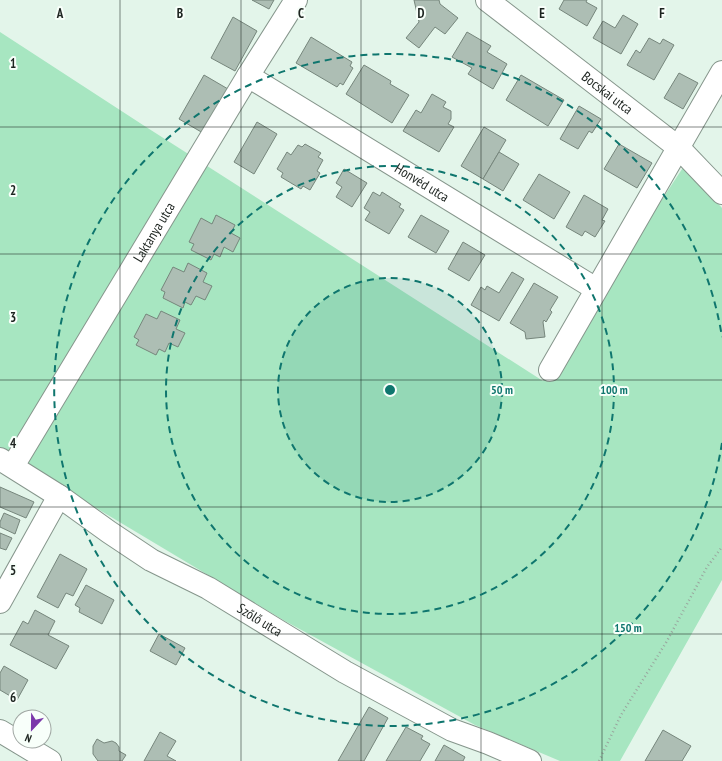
<svg xmlns="http://www.w3.org/2000/svg" width="722" height="761" font-family="'PT Sans Narrow',sans-serif">
	<rect width="100%" height="100%" fill="#e3f5ea"/>
	<polygon fill="#a7e6c1" points="0,32 143,125 543,381 684,166 722,208 722,580 620,761 560,761 475,725 285,621 71,493 0,453"/>
	<g fill="#adbeb4" stroke="#76867c">
		<polygon points="252,0 274,0 269,9"/>
		<polygon points="414,0 439,0 440,4 458,18 445,34 435,27 419,48 406,38 419,22"/>
		<polygon points="564,0 587,0 586,2 597,8 587,26 559,9"/>
		<polygon points="623,15 638,24 621,54 593,38 603,21 615,28"/>
		<polygon points="233,17 257,31 235,71 211,58"/>
		<polygon points="467,32 491,46 487,52 507,64 493,89 468,74 472,68 452,57"/>
		<polygon points="311,37 352,62 350,66 353,68 343,85 340,83 337,87 296,63"/>
		<polygon points="649,38 660,44 663,39 674,45 654,80 627,65 636,50 640,53"/>
		<polygon points="364,65 391,81 390,84 409,95 392,123 346,94"/>
		<polygon points="679,73 698,83 683,109 664,98"/>
		<polygon points="204,75 228,89 203,133 179,119"/>
		<polygon points="521,75 564,100 548,126 506,100"/>
		<polygon points="432,94 446,102 443,107 451,111 451,119 448,124 454,127 439,152 403,131 416,110 421,113"/>
		<polygon points="579,106 601,119 592,133 589,131 578,149 560,139"/>
		<polygon points="257,122 277,134 254,174 234,162"/>
		<polygon points="484,127 506,140 483,179 461,166"/>
		<polygon points="305,144 321,153 318,157 323,160 317,171 320,173 310,190 303,186 301,189 281,177 283,173 277,169 287,152 291,155 298,145 302,147"/>
		<polygon points="619,144 652,163 637,188 604,169"/>
		<polygon points="499,152 519,164 503,191 483,179"/>
		<polygon points="344,169 367,183 352,207 336,197 342,187 336,183"/>
		<polygon points="539,174 570,192 554,219 523,200"/>
		<polygon points="373,192 380,196 382,192 401,204 399,207 404,210 389,234 365,220 370,212 364,208"/>
		<polygon points="584,195 608,209 602,220 605,221 595,237 585,231 582,236 566,227"/>
		<polygon points="216,215 235,225 231,233 240,238 233,252 224,247 220,257 214,254 211,260 191,250 194,244 189,242 201,218 212,224"/>
		<polygon points="421,215 449,231 436,253 408,237"/>
		<polygon points="463,242 485,255 469,281 448,269"/>
		<polygon points="188,263 207,273 203,282 212,286 205,300 196,296 191,305 185,302 183,308 163,298 165,292 161,290 173,267 184,272"/>
		<polygon points="512,272 524,279 499,321 471,305 481,287 485,290 487,286 499,293"/>
		<polygon points="534,283 558,297 550,310 552,312 546,322 544,320 543,322 545,337 526,339 525,332 510,323"/>
		<polygon points="161,311 180,320 176,329 185,333 178,347 169,343 165,352 159,349 156,355 136,345 139,340 134,337 146,314 157,319"/>
		<polygon points="0,487 34,502 26,518 0,507"/>
		<polygon points="4,513 20,520 15,534 0,527 0,522"/>
		<polygon points="0,533 12,538 6,550 0,548"/>
		<polygon points="60,554 87,569 73,596 66,593 58,608 37,597"/>
		<polygon points="86,585 114,600 102,624 79,612 80,608 75,605"/>
		<polygon points="35,610 55,621 48,635 69,646 56,669 10,645 23,621 28,624"/>
		<polygon points="159,634 185,648 176,665 150,651"/>
		<polygon points="4,666 28,680 17,700 0,690 0,673"/>
		<polygon points="369,707 388,718 364,761 338,761"/>
		<polygon points="406,727 423,736 421,739 430,744 420,761 386,761"/>
		<polygon points="663,730 691,746 682,761 645,761"/>
		<polygon points="160,732 176,741 167,756 176,761 144,761"/>
		<polygon points="97,739 104,743 112,741 116,743 119,747 119,751 126,755 122,761 98,761 93,754 93,746"/>
		<polygon points="444,745 465,757 463,761 435,761"/>
	</g>
	<g fill="none" stroke-linecap="round" stroke-linejoin="round">
		<defs>
			<g id="minor">
				<path id="s1" d="M487 0 679 148 722 193"/>
				<path id="s2" d="M248 76 596 289"/>
				<polyline points="550,370 722,72"/>
				<path id="s3" d="M0 459 59 496 109 532 151 560 208 588 345 672 452 730 488 743 530 761"/>
				<path id="s4" d="M13 466 248 76 296 0"/>
				<polyline points="0,602 59,496"/>
				<polyline points="0,731 50,761"/>
			</g>
		</defs>
		<use href="#minor" stroke="#86968c" stroke-width="24"/>
		<polyline stroke="#99a69e" stroke-width="2.5" stroke-dasharray="1 3" stroke-linecap="butt" points="599,761 621,715 667,641 707,567 722,547"/>
		<use href="#minor" stroke="#fff" stroke-width="22"/>
	</g>
	<path fill="none" stroke="#1d2420" stroke-width="1" stroke-opacity="0.55" d="M120 0V761M241 0V761M361 0V761M481 0V761M602 0V761M0 127H722M0 254H722M0 380H722M0 507H722M0 634H722"/>
	<circle cx="390" cy="390" r="112" fill="#0f766e" fill-opacity=".12"/>
	<g fill="none" stroke="#0f766e" stroke-width="2" stroke-dasharray="7 5">
		<circle cx="390" cy="390" r="112"/>
		<circle cx="390" cy="390" r="224"/>
		<path d="M722 443A336 336 0 1 1 722 337"/>
	</g>
	<g text-anchor="middle" stroke-width="4" stroke-linejoin="round" paint-order="stroke">
		<g font-size="14" fill="#1d2420" stroke="#f8fffa">
			<text dy="5" stroke="none"><textPath href="#s1" startOffset="152">Bocskai utca</textPath></text>
			<text dy="5" stroke="none"><textPath href="#s2" startOffset="204">Honvéd utca</textPath></text>
			<text dy="5" stroke="none"><textPath href="#s4" startOffset="273">Laktanya utca</textPath></text>
			<text dy="5" stroke="none"><textPath href="#s3" startOffset="306">Szőlő utca</textPath></text>
		</g>
	</g>
	<g font-size="13" text-anchor="middle" font-weight="bold" fill="#1d2420" stroke="#f8fffa" stroke-width="4" stroke-linejoin="round" paint-order="stroke">
		<text x="60" y="18">A</text>
		<text x="180" y="18">B</text>
		<text x="301" y="18">C</text>
		<text x="421" y="18">D</text>
		<text x="542" y="18">E</text>
		<text x="662" y="18">F</text>
		<text x="13" y="68">1</text>
		<text x="13" y="195">2</text>
		<text x="13" y="322">3</text>
		<text x="13" y="448">4</text>
		<text x="13" y="575">5</text>
		<text x="13" y="702">6</text>
	</g>
	<circle cx="390" cy="390" r="6" fill="#0f766e" stroke="#f8fffa" stroke-width="2"/>
	<g font-size="12" text-anchor="middle" font-weight="bold" fill="#0f766e" stroke="#f8fffa" stroke-width="4" stroke-linejoin="round" paint-order="stroke">
		<text x="502" y="394">50 m</text>
		<text x="614" y="394">100 m</text>
		<text x="628" y="632">150 m</text>
	</g>
	<g transform="translate(32 729) rotate(202)"><circle r="19" fill="#f8fffa" stroke="#a0a7a3"/>
	<path d="M0-3L7 15L0 10L-7 15Z" fill="#7b37aa"/>
	<text y="-6" font-size="11" font-weight="bold" text-anchor="middle" fill="#1d2420">N</text>
	</g>
</svg>
